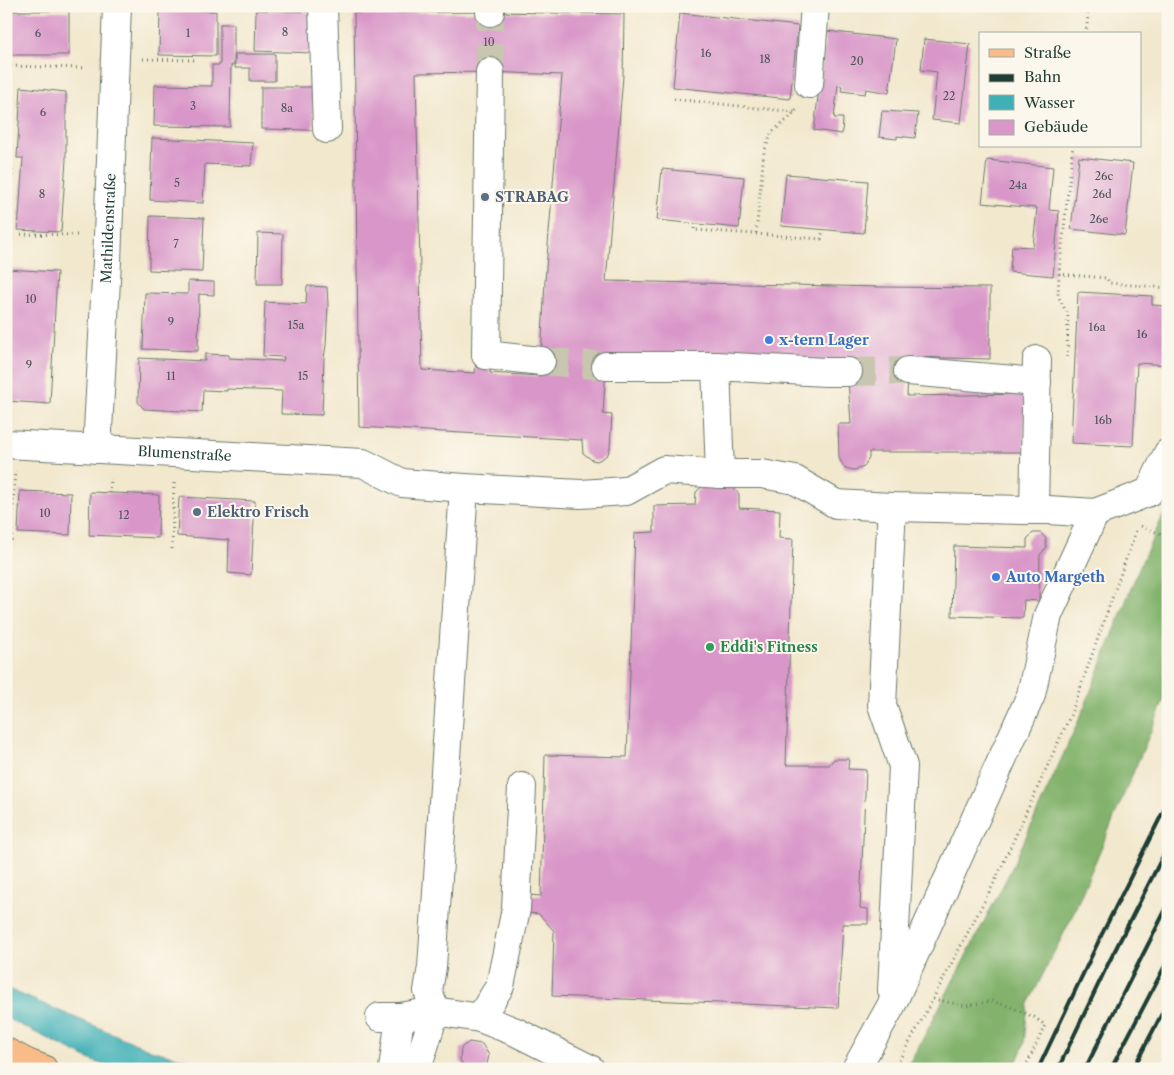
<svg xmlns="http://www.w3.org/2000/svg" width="1174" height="1075" font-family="'Libre Caslon Text',serif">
	<rect width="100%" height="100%" fill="#fbf7ec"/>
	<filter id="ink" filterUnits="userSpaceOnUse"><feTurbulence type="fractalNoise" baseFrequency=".02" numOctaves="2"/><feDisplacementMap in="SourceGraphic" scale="10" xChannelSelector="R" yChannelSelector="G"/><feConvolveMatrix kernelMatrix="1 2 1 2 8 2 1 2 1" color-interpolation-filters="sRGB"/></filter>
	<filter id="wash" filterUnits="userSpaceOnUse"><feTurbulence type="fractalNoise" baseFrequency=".0096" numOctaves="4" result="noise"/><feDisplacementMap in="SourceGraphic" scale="20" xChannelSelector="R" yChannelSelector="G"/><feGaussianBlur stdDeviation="1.12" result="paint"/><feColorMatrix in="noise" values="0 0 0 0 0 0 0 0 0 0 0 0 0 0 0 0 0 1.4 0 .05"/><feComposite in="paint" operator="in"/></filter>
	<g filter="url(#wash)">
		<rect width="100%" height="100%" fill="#f2e8ce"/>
		<polygon fill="#82b26c" stroke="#507850" points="1168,505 1168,691 1070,921 1028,1004 1024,1044 1014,1069 906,1069 926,1033 1011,870 1083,711 1139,568"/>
		<polygon fill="#40b0b7" stroke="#307676" points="6,988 151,1050 221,1069 116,1069 93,1061 6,1018"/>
		<g id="blocks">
			<g fill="#d997c9" fill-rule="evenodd">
				<polygon points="160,10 216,11 216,56 159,55"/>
				<polygon points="256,10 315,12 314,53 255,51"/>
				<rect x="6" y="11" width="63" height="44"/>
				<path d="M490 12 624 14 623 76 606 281 882 287 990 288V359L906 357 908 371 907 396 1025 394 1024 452H869V458L864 467 854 470 849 469 844 467 839 458 838 424H851L847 364 606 366 603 414 612 415 610 448 608 454 603 458 597 461 592 460 583 453 582 440 359 427 354 13ZM490 72 562 75 545 281 540 376 490 373 491 363 476 361 475 373 422 370 416 73Z"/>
				<polygon points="680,13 798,26 790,99 673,87"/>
				<polygon points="220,24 234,24 234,65 231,65 230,127 154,126 155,85 212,86 212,65 220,65"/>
				<polygon points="826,31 896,39 889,93 866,89 865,94 841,91 842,86 838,85 834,118 843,118 842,134 814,130"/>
				<polygon points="924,39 970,44 961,123 932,120 937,72 921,70"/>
				<polygon points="235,54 275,54 275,81 250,81 250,68 235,68"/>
				<polygon points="21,87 66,92 66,159 61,232 18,230 23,158 17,158"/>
				<polygon points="261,87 313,87 313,130 261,129"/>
				<polygon points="882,111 918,113 915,138 897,136 897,139 879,137"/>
				<polygon points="152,138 253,143 251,166 205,164 203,203 150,200"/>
				<polygon points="1079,157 1133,163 1125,235 1071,229"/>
				<polygon points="987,160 1053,167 1049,210 1059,211 1053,276 1010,272 1012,246 1033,247 1037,208 982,203"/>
				<polygon points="662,169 744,177 739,228 657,220"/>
				<polygon points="786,174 868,181 864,233 781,226"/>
				<polygon points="150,216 204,218 202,272 149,270"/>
				<polygon points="258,233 283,234 282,284 257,284"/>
				<polygon points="6,269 57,272 50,404 6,401"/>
				<polygon points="188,281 214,282 214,295 199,294 198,351 143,349 145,293 188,294"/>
				<polygon points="307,286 327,287 328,305 326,345 324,358 322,415 281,414 282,391 227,389 227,391 203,390 202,412 144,409 138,402 139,358 205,361 205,354 229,355 229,358 283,361 284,357 263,356 265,302 306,304"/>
				<polygon points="1078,292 1152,296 1152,305 1168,306 1168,365 1137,363 1133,446 1071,443"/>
				<polygon points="710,480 727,481 739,494 739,508 780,510 779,538 793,539 786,765 829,765 834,759 849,759 848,769 866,770 860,908 868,909 868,924 843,924 838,1008 552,996 554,931 539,914 526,913 527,895 541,896 545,755 627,757 635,533 654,532 654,506 695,505 696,492"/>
				<polygon points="20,491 71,493 70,535 18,533"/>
				<polygon points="90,492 159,495 158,538 89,535"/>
				<polygon points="179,497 255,501 251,575 228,573 229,540 177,536"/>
				<polygon points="1033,533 1041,533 1046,539 1046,548 1040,555 1039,601 1024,600 1023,618 952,616 954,546 1027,548 1027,539"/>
				<polygon points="469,1042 482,1044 489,1055 486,1069 462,1069 463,1065 460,1060 461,1048"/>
			</g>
		</g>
	</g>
	<g filter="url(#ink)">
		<use href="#blocks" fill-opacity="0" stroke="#69796a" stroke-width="1"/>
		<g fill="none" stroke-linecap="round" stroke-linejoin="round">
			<g stroke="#c8c6af" stroke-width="28" stroke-dasharray="28 14" stroke-linecap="butt">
				<polyline points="490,72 490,12"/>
				<polyline points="541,361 606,366"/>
				<polyline points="848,372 908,371"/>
			</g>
			<defs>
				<g id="minor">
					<polyline points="323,6 327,129"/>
					<polyline points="490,6 490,12"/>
					<polyline points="490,72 486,355 541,361"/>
					<polyline points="809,84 815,6"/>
					<polyline points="606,366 716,366 825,372 848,372"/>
					<polyline points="716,366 720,474"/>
					<polyline points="908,371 1037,382"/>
					<path id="s1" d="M6 444 363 463 402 483 464 488 581 494 626 491 664 470 720 474H762L795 480 836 504 892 507 1024 510H1048L1095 513 1149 492 1168 453"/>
					<path id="s2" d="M97 449 107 261 117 6"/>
					<polyline points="1034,510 1037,360"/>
					<polyline points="892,990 903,766 882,705 892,507"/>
					<polyline points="380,1017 400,1017 393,1069"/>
					<polyline points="400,1017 435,1011 480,1018 516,1032 590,1069"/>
					<polyline points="480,1018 500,986 516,909 522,787"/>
					<polyline points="417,1069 435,1011 428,991 432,967 464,488"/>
					<polyline points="856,1069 892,1004 1031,695 1048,615 1095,513"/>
				</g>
				<polyline id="major" points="6,1052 29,1064 43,1069"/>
			</defs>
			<use href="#minor" stroke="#69796a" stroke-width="30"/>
			<use href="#major" stroke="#69796a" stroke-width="30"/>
			<g stroke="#69796a" stroke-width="3" stroke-dasharray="1 4" stroke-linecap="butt">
				<polyline points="1086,34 1089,6"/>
				<polyline points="143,59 195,60"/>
				<polyline points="6,66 86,68"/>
				<polyline points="674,99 795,112"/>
				<polyline points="12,170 10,234 81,235"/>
				<polyline points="695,223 694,230 756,234 764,152 772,132 788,119 797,109"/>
				<polyline points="756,234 821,239 823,230"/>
				<polyline points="1059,274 1107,278 1109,283 1168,288"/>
				<polyline points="1067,357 1068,315 1058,296 1059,274 1073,146"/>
				<polyline points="110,493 111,478"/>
				<polyline points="1141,526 1168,537"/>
				<polyline points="11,541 15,471"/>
				<polyline points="172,549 174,482"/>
				<polyline points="933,999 966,1006 992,1001 1010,1007 1034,1017 1045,1025 1025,1069"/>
				<polyline points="894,1069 918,1027 995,881 1071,714 1137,528"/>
			</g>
			<use href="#minor" stroke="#fff" stroke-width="28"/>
			<use href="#major" stroke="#f9bc89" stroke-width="28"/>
			<g stroke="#1f3d34" stroke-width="4">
				<polyline points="1038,1069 1101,936 1168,802"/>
				<polyline points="1058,1069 1108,964 1168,846"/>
				<polyline points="1085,1069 1168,905"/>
				<polyline points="1111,1069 1168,960"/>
				<polyline points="1133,1069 1168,1002"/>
				<polyline points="1163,1069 1168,1060"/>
			</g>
		</g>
	</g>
	<g fill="#5c6f8a" stroke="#fbf7ec" stroke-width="2">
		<circle cx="485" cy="197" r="5"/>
		<circle cx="197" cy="512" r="5"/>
	</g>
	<g fill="#3f7fe0" stroke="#fbf7ec" stroke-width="2">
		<circle cx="769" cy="340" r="5"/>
		<circle cx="996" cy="577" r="5"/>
	</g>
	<circle fill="#2e9e5b" stroke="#fbf7ec" stroke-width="2" cx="710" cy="647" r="5"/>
	<g text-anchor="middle" stroke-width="4" stroke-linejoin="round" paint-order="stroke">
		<g font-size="11" fill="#4e5459">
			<text x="285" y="36">8</text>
			<text x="38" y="37">6</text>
			<text x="188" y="37">1</text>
			<text x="489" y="46">10</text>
			<text x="706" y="57">16</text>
			<text x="765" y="63">18</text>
			<text x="857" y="65">20</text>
			<text x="949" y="100">22</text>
			<text x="193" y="110">3</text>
			<text x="287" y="112">8a</text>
			<text x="43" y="116">6</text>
			<text x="1104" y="180">26c</text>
			<text x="177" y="187">5</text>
			<text x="1018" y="189">24a</text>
			<text x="42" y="198">8</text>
			<text x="1102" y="198">26d</text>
			<text x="1099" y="223">26e</text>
			<text x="176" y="248">7</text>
			<text x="31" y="303">10</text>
			<text x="171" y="326">9</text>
			<text x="296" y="329">15a</text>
			<text x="1097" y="331">16a</text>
			<text x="1142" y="338">16</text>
			<text x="29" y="369">9</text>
			<text x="171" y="380">11</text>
			<text x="303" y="380">15</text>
			<text x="1103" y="424">16b</text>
			<text x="45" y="517">10</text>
			<text x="124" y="519">12</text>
		</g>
		<g font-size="14" font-weight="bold" fill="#4e5e75" stroke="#fbf7ec" text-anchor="start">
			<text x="495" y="202">STRABAG</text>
			<text x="207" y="517">Elektro Frisch</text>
		</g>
		<g font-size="14" fill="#1f3d34" stroke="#fbf7ec">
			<text dy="5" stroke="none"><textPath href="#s2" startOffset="221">Mathildenstraße</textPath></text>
			<text dy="5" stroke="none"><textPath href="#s1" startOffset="179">Blumenstraße</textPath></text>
		</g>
		<g font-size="14" font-weight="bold" fill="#366cbe" stroke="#fbf7ec" text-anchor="start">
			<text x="779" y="345">x-tern Lager</text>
			<text x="1006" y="582">Auto Margeth</text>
		</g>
		<g font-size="14" font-weight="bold" fill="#27864d" stroke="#fbf7ec" text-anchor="start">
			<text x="720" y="652">Eddi's Fitness</text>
		</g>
	</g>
	<rect width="1174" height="1075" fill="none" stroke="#fbf7ec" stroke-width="25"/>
	<rect x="979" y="32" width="162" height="115" fill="#fbf7ec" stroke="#a3ada2"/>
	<rect x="989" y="49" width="25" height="8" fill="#f9bc89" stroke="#a3ada2"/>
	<text x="1024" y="58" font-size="15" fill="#1f3d34">Straße</text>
	<rect x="989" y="74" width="25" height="8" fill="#1f3d34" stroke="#a3ada2"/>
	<text x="1024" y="82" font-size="15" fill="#1f3d34">Bahn</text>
	<rect x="989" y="95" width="25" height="15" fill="#40b0b7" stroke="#a3ada2"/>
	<text x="1024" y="108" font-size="15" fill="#1f3d34">Wasser</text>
	<rect x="989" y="120" width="25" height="15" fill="#d997c9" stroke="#a3ada2"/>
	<text x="1024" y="132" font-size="15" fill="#1f3d34">Gebäude</text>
</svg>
